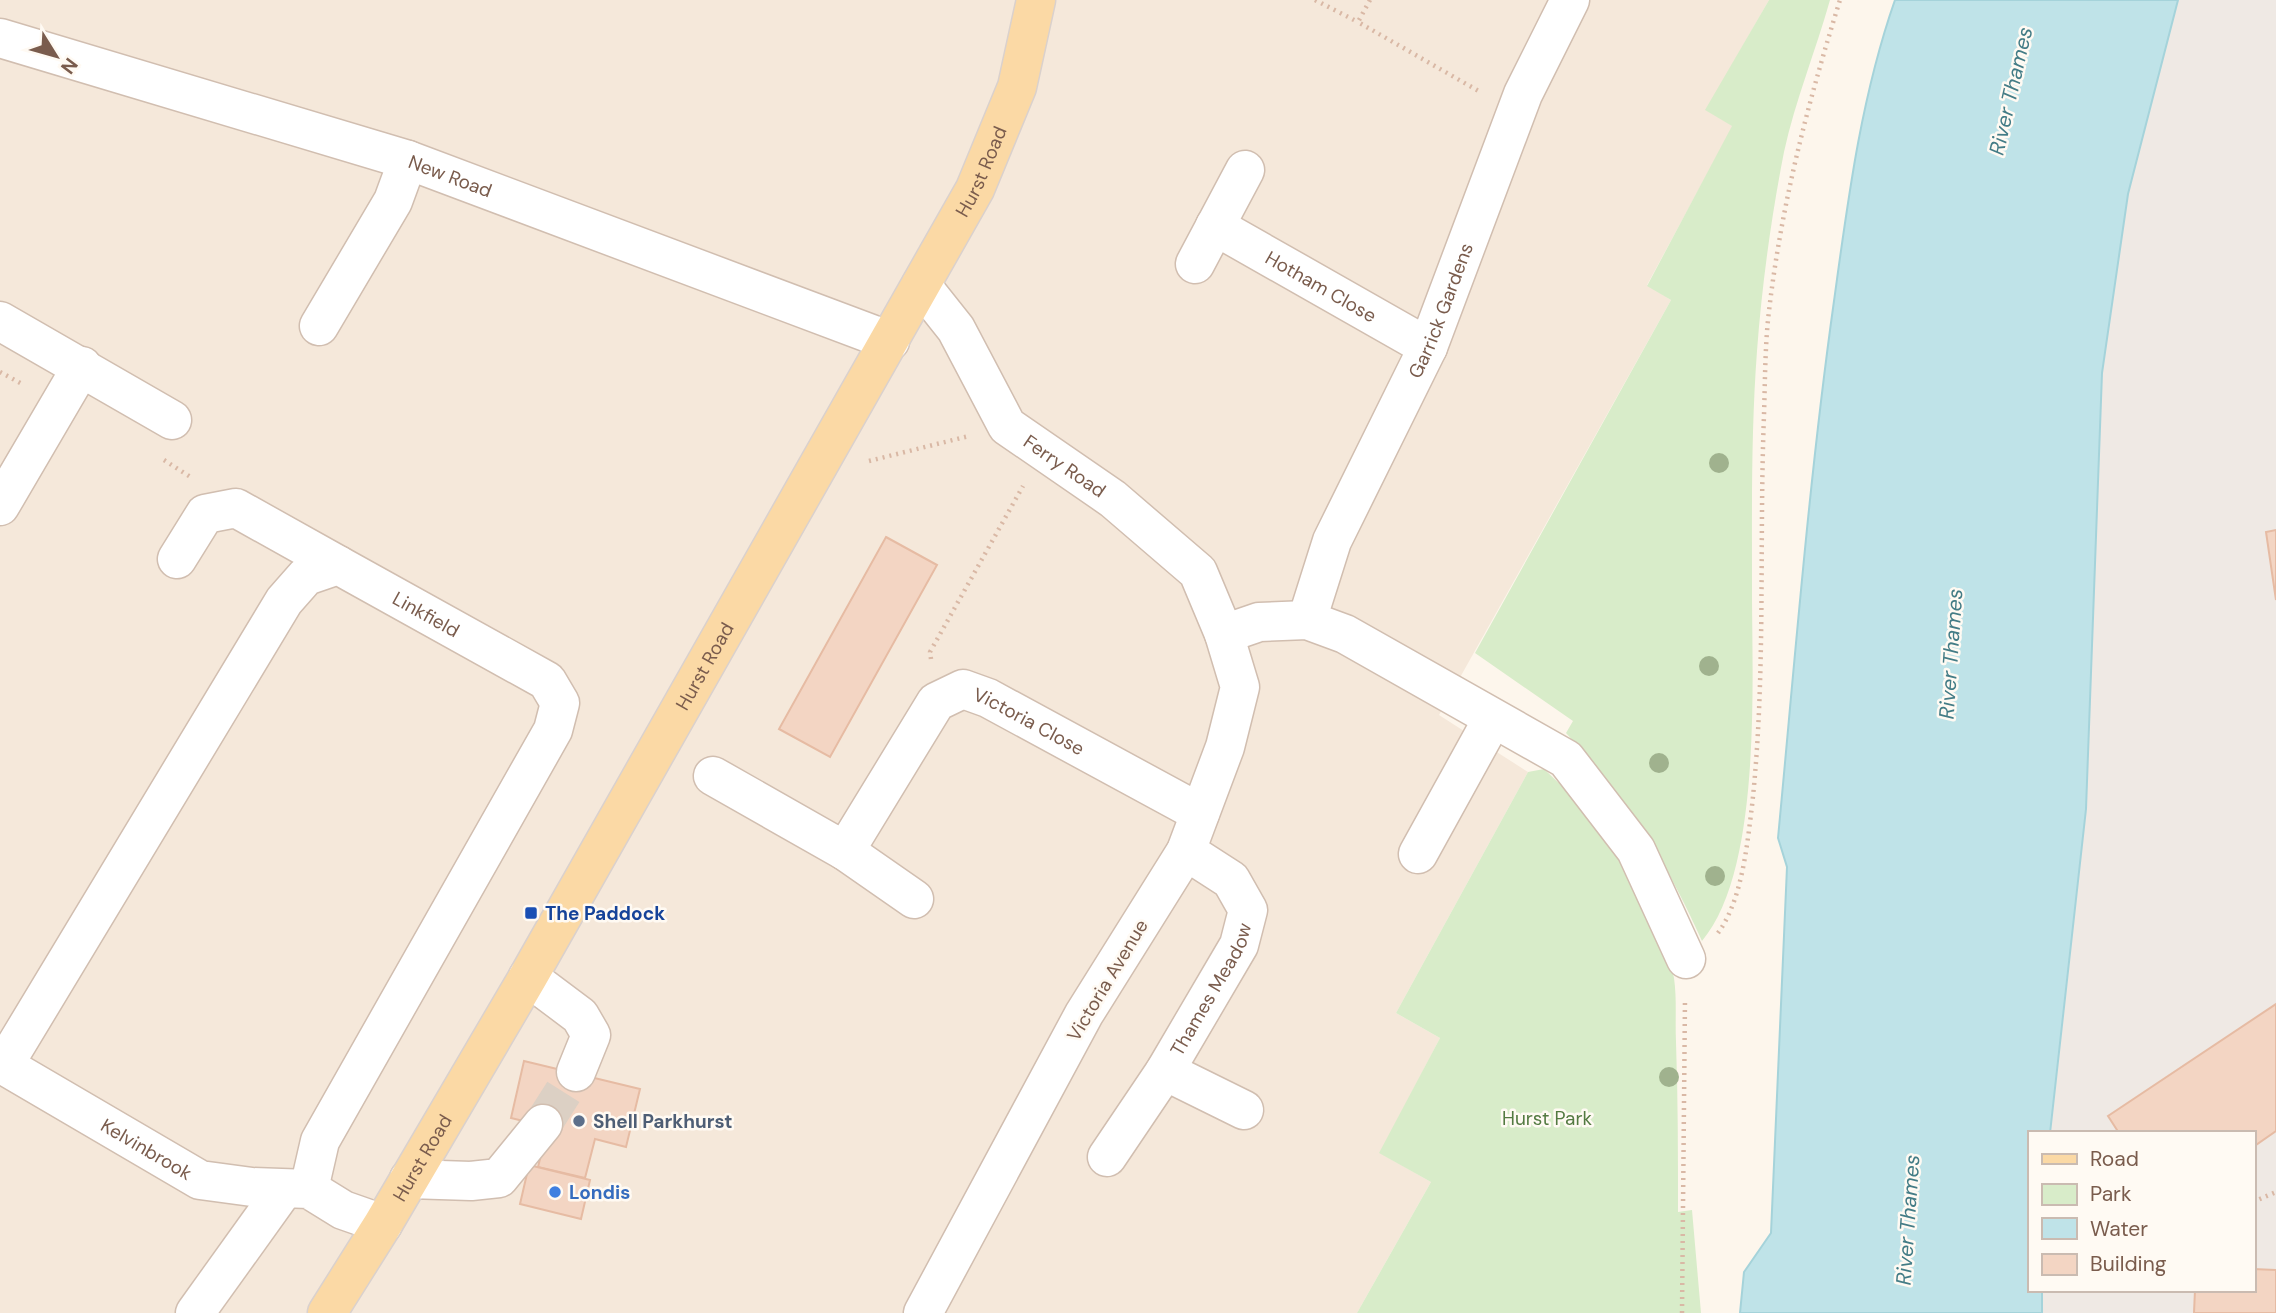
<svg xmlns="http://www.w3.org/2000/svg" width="2276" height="1313" font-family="'DM Sans',sans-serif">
	<rect width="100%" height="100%" fill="#fdf6ec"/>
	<polygon fill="#f5e8da" points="0,0 1769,0 1706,110 1733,126 1647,285 1671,300 1439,715 1528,772 1396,1013 1440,1038 1380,1153 1431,1182 1357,1313 0,1313"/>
	<polygon fill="#efe9e4" points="2178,0 2276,0 2276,1313 2042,1313 2042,1290 2253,1290 2253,1133 2050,1133 2086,809 2102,373 2128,194"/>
	<g fill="#d8ecc9">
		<path d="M1769 0H1830C1816 50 1795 101 1784 152 1771 218 1762 285 1757 351 1751 431 1752 511 1752 590 1752 681 1762 870 1702 941 1665 858 1627 800 1566 733L1573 721 1475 653 1671 300 1647 286 1732 126 1705 110Z"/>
		<path d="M1544 769C1595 815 1662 908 1674 978 1677 999 1675 1021 1676 1042 1678 1099 1678 1155 1678 1212L1692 1210 1701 1313H1357L1431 1182 1379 1153 1440 1038 1396 1013 1528 772Z"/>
	</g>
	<path fill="#bfe3e8" stroke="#a5d3da" stroke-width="2" d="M1895 0H2178L2128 194 2102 373 2086 809 2050 1133H2029V1290H2042V1313H1740L1744 1272 1771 1233 1787 867 1778 838C1795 659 1809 479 1834 301 1848 199 1861 97 1895 0Z"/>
	<g fill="#f3d5c3" stroke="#e6bba3" stroke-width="2">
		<polygon points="2276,530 2276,600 2266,532"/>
		<polygon points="886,537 937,565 830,757 779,729"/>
		<polygon points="2276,1004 2276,1131 2253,1147 2253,1133 2119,1133 2108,1116"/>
		<polygon points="524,1061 640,1089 626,1147 595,1139 585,1178 538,1167 548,1127 511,1118"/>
		<polygon points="529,1165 590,1180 581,1219 520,1204"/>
		<polygon points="2253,1269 2276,1270 2276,1313 2194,1313 2195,1290 2253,1290"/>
	</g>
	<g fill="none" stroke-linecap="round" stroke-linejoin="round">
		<polyline stroke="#dcd0c4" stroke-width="38" stroke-dasharray="38 19" stroke-linecap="butt" points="543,1124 576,1072"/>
		<defs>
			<g id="minor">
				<path id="s1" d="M0 38 408 160 890 341"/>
				<path id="s2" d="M1215 226 1428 347"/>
				<polyline points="1195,264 1245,170"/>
				<path id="s3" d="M921 285 956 329 1007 426 1113 499 1198 572 1224 634 1240 687 1225 747 1186 851 1084 1014 923 1313"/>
				<polyline points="0,321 172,420"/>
				<polyline points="319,326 393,201 408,160"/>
				<polyline points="0,506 82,366"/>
				<polyline points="177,559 205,514 236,508 338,565"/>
				<path id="s4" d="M1307 620 1332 541 1428 347 1523 94 1570 0"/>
				<polyline points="1224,634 1259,622 1307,620 1345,634 1566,759 1636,850 1686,959"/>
				<polyline points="713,776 845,851 914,899"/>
				<path id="s5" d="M845 851 936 702 963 689 988 698 1200 813"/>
				<polyline points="1418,854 1492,720"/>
				<polyline points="528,977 580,1016 591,1035 576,1072"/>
				<path id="s6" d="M0 1063 200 1180 252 1187 309 1189 343 1210 383 1224"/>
				<path id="s7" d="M4 1065 284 601 306 576 338 565 547 681 560 703 553 730 320 1141 309 1189"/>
				<polyline points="1165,1071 1244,1110"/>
				<path id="s8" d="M1107 1157 1165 1071 1239 945 1248 910 1231 880 1186 851"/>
				<polyline points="409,1179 471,1181 499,1178 543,1124"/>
				<polyline points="195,1313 284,1189"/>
			</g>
			<g id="major">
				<path id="s9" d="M327 1313 383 1224 528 977 975 189 1017 87 1036 0"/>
			</g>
		</defs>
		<use href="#minor" stroke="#d1beb0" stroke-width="41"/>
		<use href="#major" stroke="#dad1cd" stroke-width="41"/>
		<g stroke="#d9b8a5" stroke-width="4.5" stroke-dasharray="2 5" stroke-linecap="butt">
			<polyline points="1315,0 1358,22"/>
			<polyline points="1370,0 1358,22 1482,93"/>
			<polyline points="0,372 24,385"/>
			<polyline points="164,460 192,478"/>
			<polyline points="869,461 969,436"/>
			<polyline points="931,659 930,652 1023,486"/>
			<path d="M1718 933C1742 900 1747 846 1752 806 1766 677 1759 546 1764 415 1765 383 1765 351 1768 320 1780 209 1807 106 1840 0"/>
			<polyline points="2253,1202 2276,1192"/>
			<polyline points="1682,1313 1685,999"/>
		</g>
		<use href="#minor" stroke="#fff" stroke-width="38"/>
		<use href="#major" stroke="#fbd9a5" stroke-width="38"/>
	</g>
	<g fill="#a0b28e">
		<circle cx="1719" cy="463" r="10"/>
		<circle cx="1709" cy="666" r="10"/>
		<circle cx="1659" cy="763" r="10"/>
		<circle cx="1715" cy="876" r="10"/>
		<circle cx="1669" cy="1077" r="10"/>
	</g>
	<rect fill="#1a4fb4" stroke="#fffaf3" stroke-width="2.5" x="524" y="906" width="14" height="14" rx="3.5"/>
	<circle fill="#5c6f8a" stroke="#fffaf3" stroke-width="2.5" cx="579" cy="1121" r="7"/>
	<circle fill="#3f7fe0" stroke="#fffaf3" stroke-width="2.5" cx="555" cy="1192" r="7"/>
	<g text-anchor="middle" stroke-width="5" stroke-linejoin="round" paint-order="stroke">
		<g font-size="19" fill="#7a5c4d" stroke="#fffaf3">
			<text dy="7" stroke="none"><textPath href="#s9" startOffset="1316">Hurst Road</textPath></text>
			<text dy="7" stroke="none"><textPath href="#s1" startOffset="471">New Road</textPath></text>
			<text dy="7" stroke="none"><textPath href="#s2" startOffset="122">Hotham Close</textPath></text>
			<text dy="7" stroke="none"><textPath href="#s4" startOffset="338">Garrick Gardens</textPath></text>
			<text dy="7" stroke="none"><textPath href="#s3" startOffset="236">Ferry Road</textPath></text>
			<text dy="7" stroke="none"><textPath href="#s7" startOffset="710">Linkfield</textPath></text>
			<text dy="7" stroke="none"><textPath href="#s9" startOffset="749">Hurst Road</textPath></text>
			<text dy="7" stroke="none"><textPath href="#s5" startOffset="278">Victoria Close</textPath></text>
			<text transform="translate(1107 980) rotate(-59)" y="7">Victoria Avenue</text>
			<text dy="7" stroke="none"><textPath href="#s8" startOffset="198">Thames Meadow</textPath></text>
			<text dy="7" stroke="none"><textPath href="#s6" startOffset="170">Kelvinbrook</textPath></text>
			<text dy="7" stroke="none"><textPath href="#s9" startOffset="182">Hurst Road</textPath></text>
		</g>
		<g font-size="19" font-weight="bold" fill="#164399" stroke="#fffaf3" text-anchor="start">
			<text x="545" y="920">The Paddock</text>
		</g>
		<g font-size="19" fill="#537a41" stroke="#fffaf3">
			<text x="1547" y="1125">Hurst Park</text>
		</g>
		<g font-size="19" font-weight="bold" fill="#4e5e75" stroke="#fffaf3" text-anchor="start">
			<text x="593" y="1128">Shell Parkhurst</text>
		</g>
		<g font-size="19" font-weight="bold" fill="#366cbe" stroke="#fffaf3" text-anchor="start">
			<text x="569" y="1199">Londis</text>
		</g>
		<g font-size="21" font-style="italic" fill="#437c86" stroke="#fffaf3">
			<text transform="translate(2011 91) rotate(-77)" y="7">River Thames</text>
			<text transform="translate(1951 654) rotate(-86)" y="7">River Thames</text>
			<text transform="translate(1908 1220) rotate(-86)" y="7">River Thames</text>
		</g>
	</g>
	<rect x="2028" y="1131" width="228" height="161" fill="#fffaf3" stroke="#cabbb1" stroke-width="2"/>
	<rect x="2042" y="1154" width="35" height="10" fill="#fbd9a5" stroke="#cabbb1" stroke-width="2"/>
	<text x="2090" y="1166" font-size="21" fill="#7a5c4d">Road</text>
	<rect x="2042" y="1184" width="35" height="21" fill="#d8ecc9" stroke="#cabbb1" stroke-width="2"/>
	<text x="2090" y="1201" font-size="21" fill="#7a5c4d">Park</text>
	<rect x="2042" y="1218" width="35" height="21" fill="#bfe3e8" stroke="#cabbb1" stroke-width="2"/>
	<text x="2090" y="1236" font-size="21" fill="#7a5c4d">Water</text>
	<rect x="2042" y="1254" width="35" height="21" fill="#f3d5c3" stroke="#cabbb1" stroke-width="2"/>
	<text x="2090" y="1271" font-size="21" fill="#7a5c4d">Building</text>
	<g transform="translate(56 56) rotate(127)" stroke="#fffaf3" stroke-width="5" paint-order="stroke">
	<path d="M0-5L12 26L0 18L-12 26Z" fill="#7a5c4d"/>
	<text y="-10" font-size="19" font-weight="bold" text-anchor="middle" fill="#7a5c4d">N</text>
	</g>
</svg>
